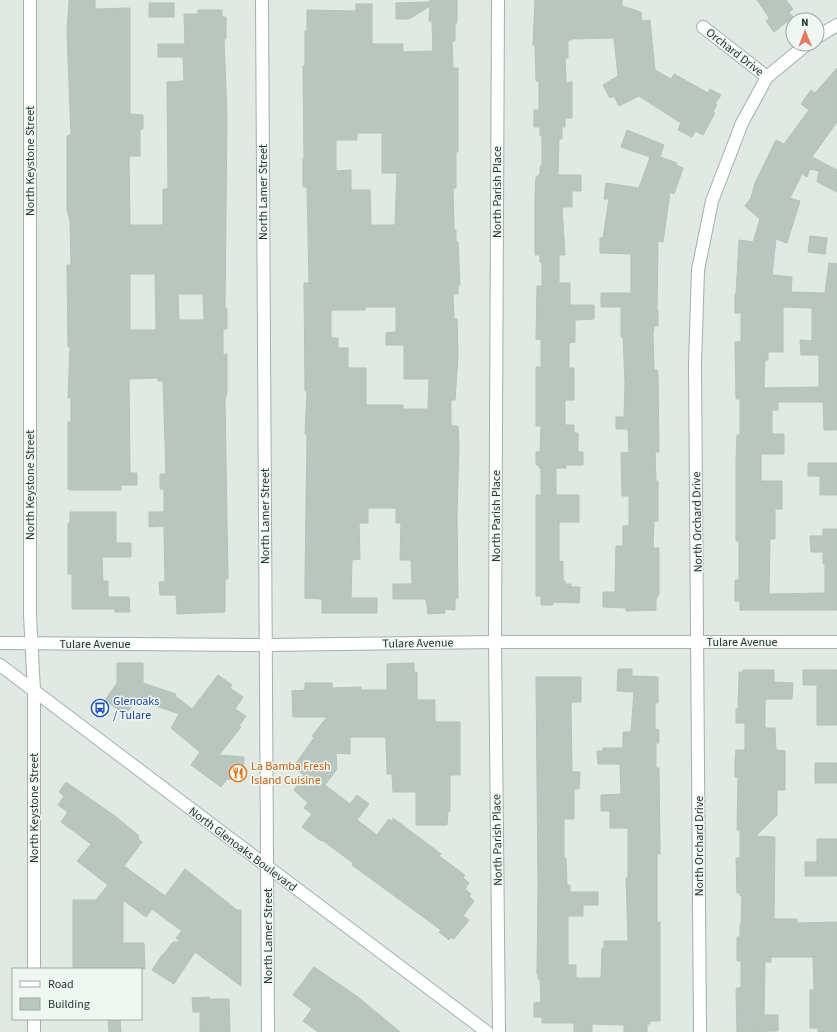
<svg xmlns="http://www.w3.org/2000/svg" width="837" height="1032" font-family="'Source Sans 3',sans-serif">
	<rect width="100%" height="100%" fill="#e0e9e4"/>
	<g fill="#b9c6c0" stroke="#b3c2ba" fill-rule="evenodd">
		<path d="M69 0H95V9L130 8V114L143 115V129H140V156H129L130 225H163V189H168L167 82 184 81 183 57H158V44H185L184 14H198V10H222V17H226V39H224L227 116 225 308H227V329H223V355L227 354V392L225 400 228 579H225V612L177 614 176 595H160L159 582H165L164 526 149 527V512H164V489H160V474H166L163 381H158V378L129 379 130 473H137V485H121V490H70L68 489V422H71V398H68L70 347H68L67 265H71L70 220 67 210V136L71 135 67 32ZM130 274H155L156 330H130ZM178 294H203L204 320H179Z"/>
		<path d="M430 0H457V23H455V41H452L453 68H458V152H456V188H453L454 230H456V242H458L460 285H458V294H453L454 319H457L458 355 455 400H451V426H458L459 445 457 515 458 598H455V610L444 609 445 613 428 614 426 599H393V584H412L411 560H400L401 523H396V508H368V523H359L360 559 352 560 351 598H377V613H322V599L305 598V579L307 434H305L307 391H305L304 283H309L307 187H303V159H304L303 66H305V31H307V10L356 11V4H372V42L374 44H403V52L433 51 432 21H429L430 6 409 19H396V3L430 2ZM357 133H382V173H397L395 225H371L370 190H351V170L336 171V140H357ZM365 307H396V332L386 333V345H404V379H429L428 409H403V405H366V368H348V348H338V338H331V310H365Z"/>
		<polygon points="535,0 622,0 622,6 641,12 642,21 650,20 655,70 671,79 674,74 708,93 710,89 721,95 715,104 717,105 713,112 715,113 703,135 695,131 692,137 678,130 681,123 639,96 619,106 614,96 610,98 603,85 618,76 614,38 571,39 571,40 568,40 568,58 565,58 566,83 572,82 572,118 565,118 565,127 562,127 562,139 559,139 558,175 581,175 581,191 572,191 572,207 562,207 565,255 559,255 559,283 570,283 570,305 594,305 594,319 575,320 575,342 569,343 569,368 574,368 574,400 565,400 565,425 574,425 574,433 578,433 578,452 583,452 583,465 566,465 566,468 556,468 556,495 579,495 579,522 559,522 559,562 563,561 563,581 565,581 566,584 571,584 571,587 580,587 579,603 553,602 553,605 541,605 541,596 536,596 536,495 541,495 541,468 539,468 539,465 536,465 536,452 540,452 541,426 536,426 536,367 541,367 541,340 536,339 537,286 542,286 542,263 540,262 540,255 535,255 535,196 536,177 540,175 540,166 542,166 542,136 540,136 540,127 534,127 534,110 539,110 539,81 536,81 535,45 533,45"/>
		<polygon points="757,0 786,0 793,9 789,12 793,17 774,32 766,21 769,19 768,16"/>
		<rect x="149" y="3" width="25" height="14"/>
		<path d="M837 68V122L812 157 837 170V192L817 182 819 171 810 169 807 177 802 174 790 198 800 201 787 243 776 239 772 275 792 277 791 292 825 293 829 263 837 264V430H824L823 402H778V410H772V434H784V454H761V481H782V509H775V539H770L769 594 825 593V564H823V552H811L810 536H823V529H837V610H740V601H735V580H739V541H736V461L737 435H740V399H736L735 342H741V313H735V294H736L739 240 753 242 760 219 745 206 751 198 755 183 776 140 784 144 809 110 801 104 811 90 815 93ZM783 307 812 308V341L800 340 801 355H819V387L764 388 765 360H768V352H783Z"/>
		<polygon points="627,130 664,145 660,157 677,163 676,165 683,168 674,194 670,192 663,242 658,241 657,311 658,311 658,326 654,326 653,335 654,370 657,370 658,374 659,452 655,452 656,481 658,481 658,521 654,521 653,548 659,548 659,594 656,599 656,610 626,611 626,608 603,607 603,592 615,592 616,546 623,546 623,526 629,526 629,496 622,496 621,453 629,452 628,429 616,429 616,417 624,417 625,382 623,337 621,337 621,307 601,307 601,293 631,293 631,254 600,253 600,238 603,238 609,199 604,199 606,183 639,188 650,157 621,147"/>
		<polygon points="810,236 827,238 825,254 808,252"/>
		<polygon points="808,463 837,463 837,495 820,495 820,476 808,476"/>
		<polygon points="70,512 116,512 116,543 131,543 131,557 102,557 103,581 108,581 108,596 110,597 129,597 130,612 115,612 115,609 72,609 72,574 68,574 68,523 70,523"/>
		<polygon points="117,663 143,663 143,683 176,694 175,696 192,709 218,675 232,685 230,688 243,697 235,709 246,716 239,726 241,727 219,755 244,757 243,780 227,779 221,787 191,765 200,752 171,728 179,714 137,699 125,715 105,700 117,683"/>
		<polygon points="414,663 414,672 417,672 417,700 435,700 435,722 460,722 460,775 450,775 450,811 448,811 447,825 416,825 416,792 393,792 392,774 387,774 386,739 385,737 350,737 350,754 336,753 337,769 325,785 350,804 357,795 369,804 357,820 377,835 389,819 393,822 393,818 441,854 439,856 465,875 463,878 469,883 465,889 471,894 469,896 474,901 463,916 469,920 454,939 451,937 449,940 439,932 441,930 352,865 353,863 322,840 321,841 302,827 312,814 304,808 308,803 294,790 304,775 293,767 314,738 312,736 327,717 293,717 292,691 305,690 305,683 332,683 332,688 361,687 361,690 387,690 387,664"/>
		<polygon points="618,669 632,669 632,676 658,677 658,703 655,703 655,729 659,730 659,743 656,743 656,768 659,768 660,854 657,854 657,922 660,922 660,1021 650,1021 650,1024 647,1024 647,1032 624,1032 624,1025 592,1024 592,1032 574,1032 574,1023 542,1023 542,1017 534,1017 534,1003 541,1002 540,979 538,979 538,974 537,974 538,885 536,677 581,677 581,702 571,702 572,772 580,772 579,789 574,789 574,819 564,819 564,858 566,858 567,885 570,885 570,892 598,892 598,905 583,905 583,916 568,916 568,965 576,965 576,978 601,978 602,948 604,948 604,941 628,941 626,878 628,878 628,828 610,828 610,811 601,811 601,795 621,794 620,764 598,764 597,751 603,751 603,748 623,748 623,732 631,732 634,692 617,691"/>
		<polygon points="743,670 774,670 774,682 793,683 792,699 766,699 765,702 765,728 775,728 776,750 785,751 785,790 777,790 777,815 756,836 775,837 774,919 797,919 797,923 837,922 837,1032 818,1032 818,1028 810,1028 810,990 814,990 813,957 771,957 771,962 765,962 764,1015 778,1015 778,1031 737,1032 736,991 737,988 741,988 741,961 737,961 737,937 740,937 740,925 741,925 742,896 740,896 740,893 737,893 736,858 740,858 740,830 737,830 738,777 735,777 735,762 736,750 745,750 745,723 736,723 736,709 738,709 739,672 743,672"/>
		<polygon points="803,670 837,670 837,725 817,725 817,685 803,685"/>
		<rect x="815" y="763" width="22" height="20"/>
		<polygon points="66,782 115,816 139,836 138,839 142,842 124,866 165,896 185,869 237,910 241,910 241,986 195,952 174,984 152,970 162,955 163,955 173,942 181,942 176,938 182,931 152,909 146,917 123,900 123,943 144,943 145,969 73,969 73,900 96,900 108,885 77,861 91,844 61,822 68,812 58,805 64,796 59,792"/>
		<polygon points="817,839 837,839 837,876 805,876 805,862 817,862"/>
		<polygon points="314,967 358,997 400,1032 318,1032 303,1021 312,1009 293,995"/>
		<polygon points="209,997 209,999 229,999 230,1032 200,1032 200,1012 193,1012 192,998"/>
		<polygon points="108,1019 120,1019 121,1032 109,1032"/>
	</g>
	<g fill="none" stroke-linecap="round" stroke-linejoin="round">
		<defs>
			<g id="street">
				<polyline points="30,0 30,615 34,691 34,969"/>
				<polyline points="262,0 268,1032"/>
				<polyline points="498,0 495,642 499,1032"/>
				<polyline points="703,27 767,77"/>
				<polyline points="817,37 837,25"/>
				<polyline points="0,643 266,645 495,642 837,642"/>
				<polyline points="34,1019 34,1032"/>
				<polyline points="700,1032 695,364 698,270 712,201 742,123 767,77 807,44"/>
			</g>
			<polyline id="secondary" points="0,665 487,1032"/>
		</defs>
		<use href="#street" stroke="#a4b0aa" stroke-width="14"/>
		<use href="#secondary" stroke="#a1b4ab" stroke-width="14"/>
		<use href="#street" stroke="#fff" stroke-width="12"/>
		<use href="#secondary" stroke="#fff" stroke-width="12"/>
	</g>
	<defs>
		<symbol id="bus-ring" viewBox="-11 -11 22 22"><circle r="9.5" fill="#f0f6f2" stroke="#1a4fb4" stroke-width="1.5"/><path d="M-5-6H5V4H4V6H2V4H-2V6H-4V4H-5ZM-3.5-4V0h7V-4ZM-3.5 1.2v1.5H-2V1.2ZM2 1.2v1.5H3.5V1.2Z" fill="#1a4fb4"/></symbol>
		<symbol id="restaurant-ring" viewBox="-11 -11 22 22"><circle r="9.5" fill="#f0f6f2" stroke="#e8710a" stroke-width="1.5"/><path d="M-5-6h1v4h1v-4h1v4h1v-4h1v5L-1.5 .5V6h-2V.5L-5-1ZM5-6V6H3V1.5H1.5Q1.5-4 5-6Z" fill="#e8710a"/></symbol>
	</defs>
	<g fill-rule="evenodd">
		<use href="#bus-ring" x="90" y="698" width="20" height="20"/>
		<use href="#restaurant-ring" x="228" y="763" width="20" height="20"/>
	</g>
	<g text-anchor="middle" stroke-width="3" stroke-linejoin="round" paint-order="stroke">
		<g font-size="12" fill="#233730" stroke="#f0f6f2">
			<text transform="translate(735 52) rotate(38)" y="4">Orchard Drive</text>
			<text transform="translate(30 161) rotate(-90)" y="4">North Keystone Street</text>
			<text transform="translate(263 192) rotate(-90)" y="4">North Lamer Street</text>
			<text transform="translate(497 192) rotate(-90)" y="4">North Parish Place</text>
			<text transform="translate(30 485) rotate(-90)" y="4">North Keystone Street</text>
			<text transform="translate(265 516) rotate(-90)" y="4">North Lamer Street</text>
			<text transform="translate(496 516) rotate(-90)" y="4">North Parish Place</text>
			<text transform="translate(697 522) rotate(-91)" y="4">North Orchard Drive</text>
			<text x="742" y="646">Tulare Avenue</text>
			<text transform="translate(418 643) rotate(-1)" y="4">Tulare Avenue</text>
			<text x="95" y="648">Tulare Avenue</text>
			<text transform="translate(34 808) rotate(-90)" y="4">North Keystone Street</text>
			<text transform="translate(497 840) rotate(-91)" y="4">North Parish Place</text>
			<text transform="translate(699 846) rotate(-90)" y="4">North Orchard Drive</text>
			<text transform="translate(243 849) rotate(37)" y="4">North Glenoaks Boulevard</text>
			<text transform="translate(268 936) rotate(-90)" y="4">North Lamer Street</text>
		</g>
		<g font-size="12" fill="#164399" stroke="#f0f6f2" text-anchor="start">
			<text x="113" y="705">Glenoaks<tspan x="113" dy="14">/ Tulare</tspan></text>
		</g>
		<g font-size="12" fill="#c56008" stroke="#f0f6f2" text-anchor="start">
			<text x="251" y="770">La Bamba Fresh<tspan x="251" dy="14">Island Cuisine</tspan></text>
		</g>
	</g>
	<rect x="12" y="968" width="130" height="52" fill="#f0f6f2" stroke="#9eaaa4"/>
	<rect x="20" y="981" width="20" height="6" fill="#ffffff" stroke="#9eaaa4"/>
	<text x="48" y="988" font-size="12" fill="#233730">Road</text>
	<rect x="20" y="998" width="20" height="12" fill="#b9c6c0" stroke="#9eaaa4"/>
	<text x="48" y="1008" font-size="12" fill="#233730">Building</text>
	<g transform="translate(805 32) rotate(359)"><circle r="19" fill="#f0f6f2" stroke="#9eaaa4"/>
	<path d="M0-3L7 15L0 10L-7 15Z" fill="#e27865"/>
	<text y="-6" font-size="11" font-weight="bold" text-anchor="middle" fill="#233730">N</text>
	</g>
</svg>
